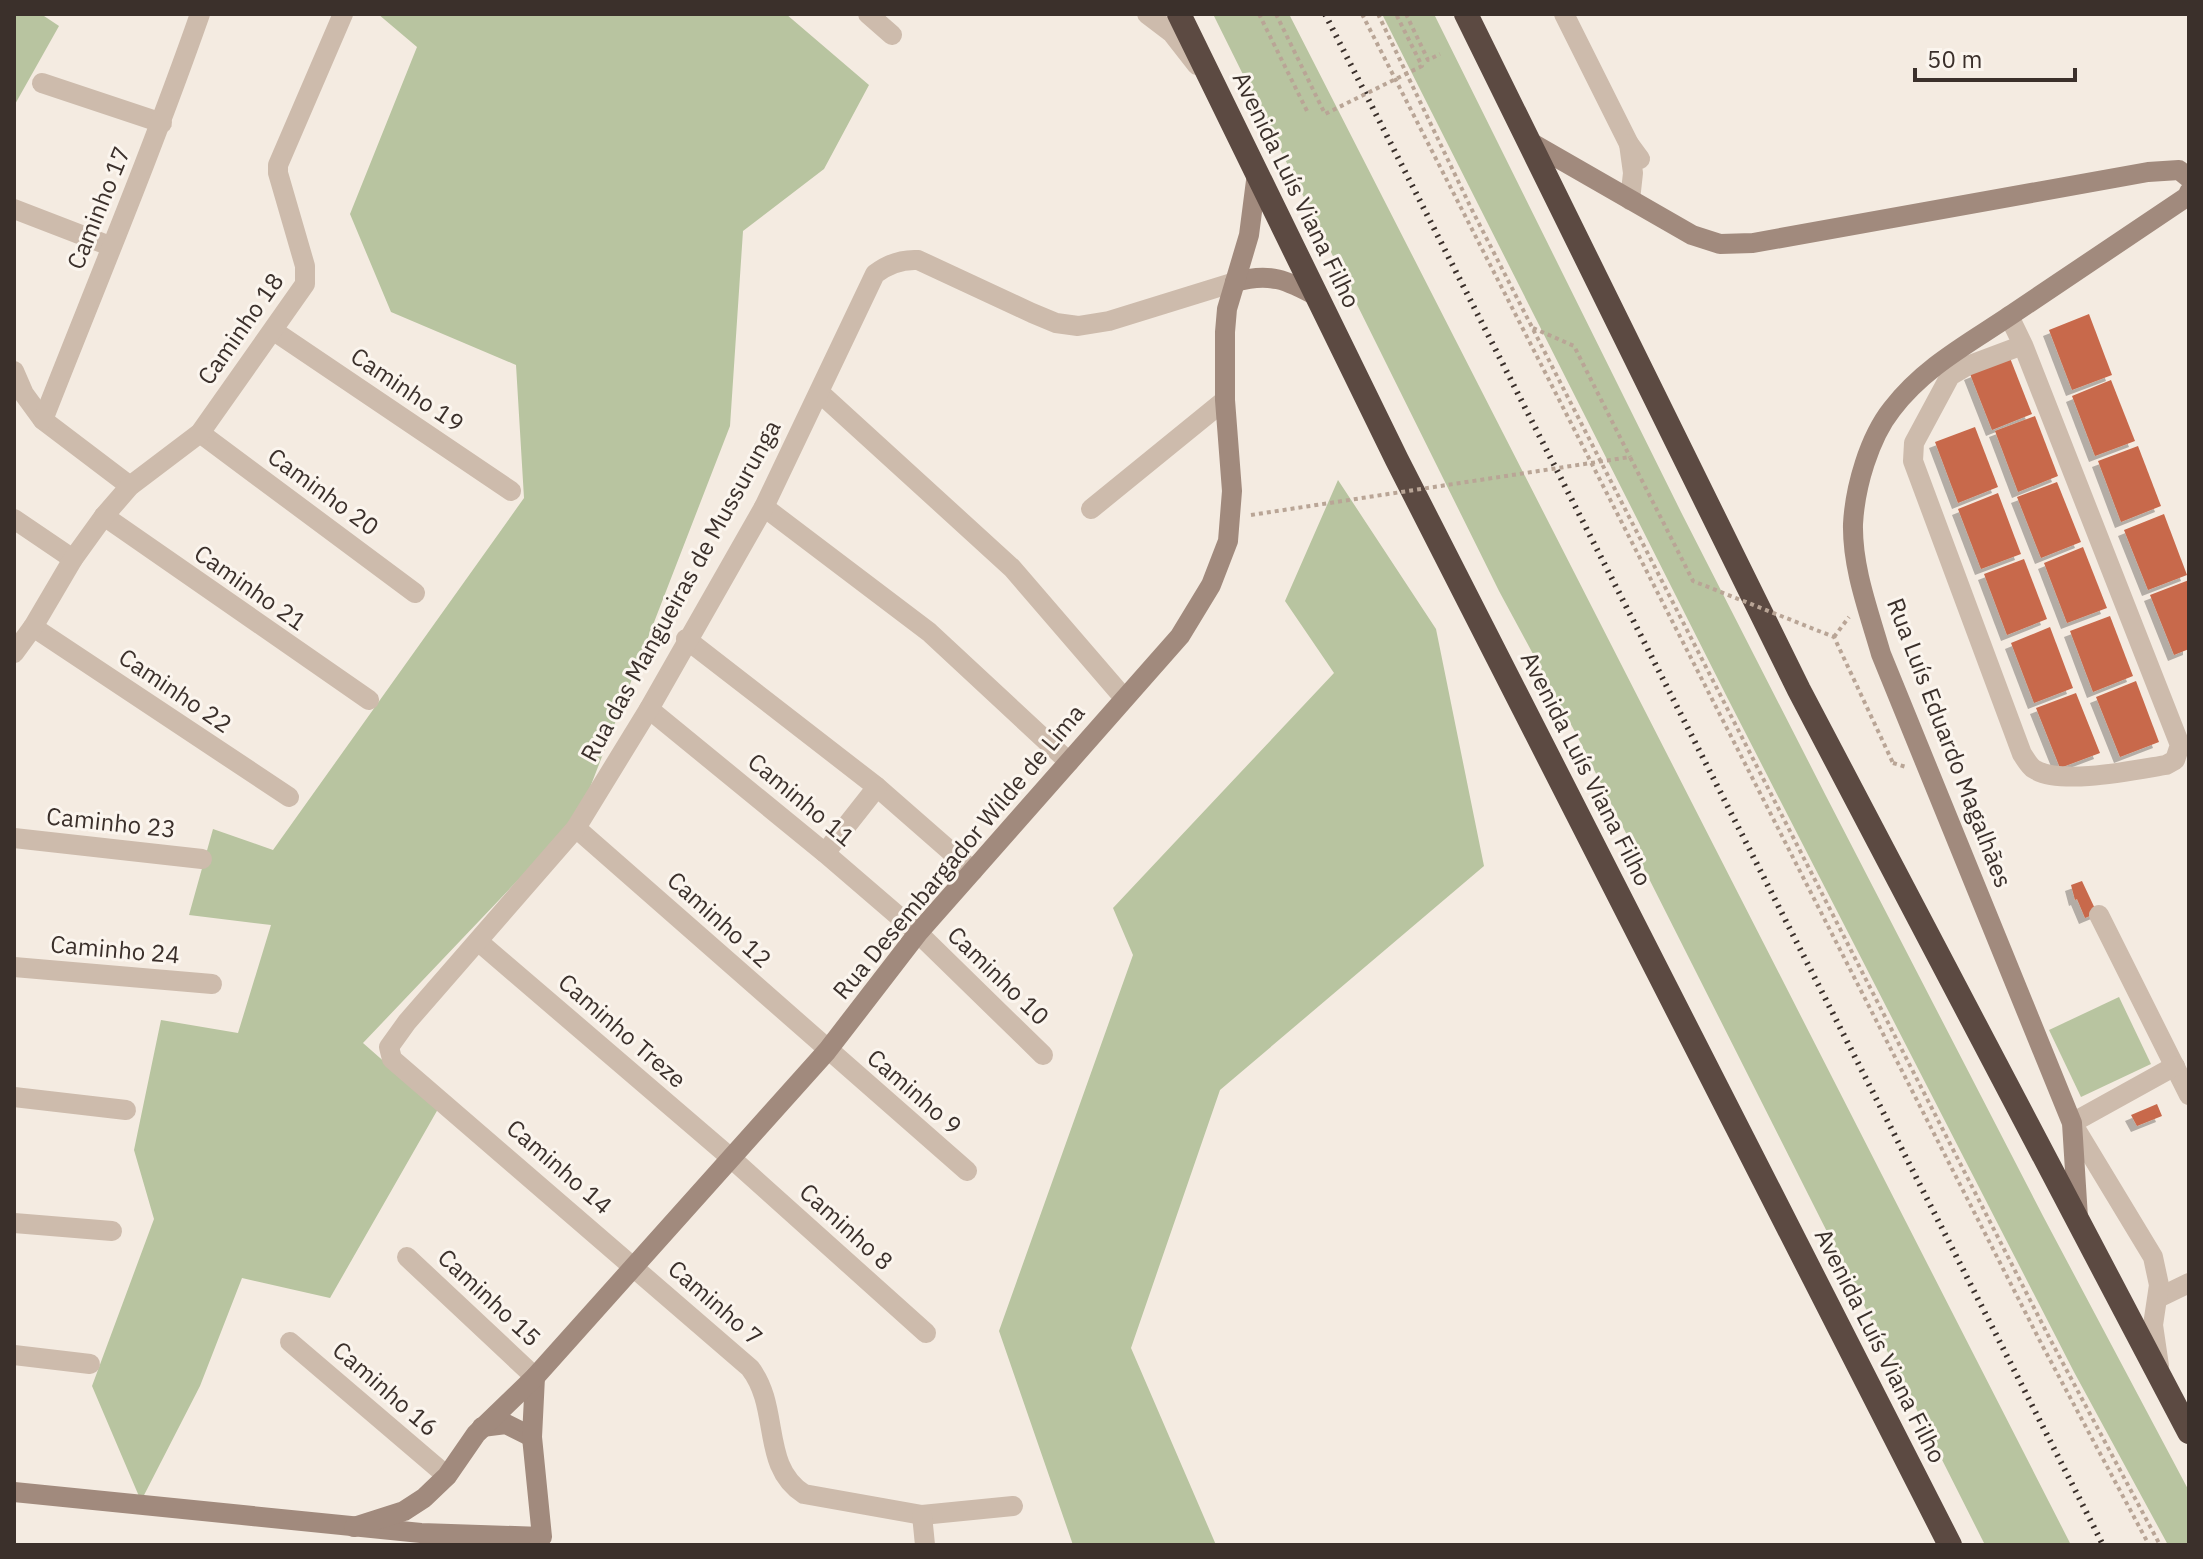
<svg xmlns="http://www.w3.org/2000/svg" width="2203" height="1559" font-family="'IBM Plex Sans',sans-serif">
	<defs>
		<filter id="shadow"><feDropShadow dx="-6" dy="6" stdDeviation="0" flood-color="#0004"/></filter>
	</defs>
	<rect width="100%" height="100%" fill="#f4ebe1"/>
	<g fill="#b8c4a0">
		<polygon points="14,14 41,14 59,26 14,106"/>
		<polygon points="378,14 786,14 869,85 824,169 743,231 730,426 579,816 363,1043 438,1109 330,1298 242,1278 200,1386 141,1501 92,1386 154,1219 134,1150 161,1020 238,1033 271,925 189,915 213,829 273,850 524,498 516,365 391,312 350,214 417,47"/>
		<polygon points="1213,14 1289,14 2071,1545 1985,1545 1574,730 1499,591"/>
		<polygon points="1382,14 1434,14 1681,512 1826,796 2043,1216 2189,1491 2189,1545 2168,1545 2074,1372 1728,699"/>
		<polygon points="1338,480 1436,629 1484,866 1220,1090 1131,1348 1216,1545 1073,1545 999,1331 1133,955 1113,908 1334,673 1285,601"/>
		<polygon points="2119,997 2151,1064 2081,1097 2049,1030"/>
	</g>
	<g fill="#c8694b" filter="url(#shadow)">
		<polygon points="2089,314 2112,375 2072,390 2049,330"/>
		<polygon points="2010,358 2032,414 1992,430 1970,374"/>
		<polygon points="2111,380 2135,441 2095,456 2072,396"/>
		<polygon points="2035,416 2058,476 2018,492 1995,431"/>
		<polygon points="1975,427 1998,487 1958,503 1935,442"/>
		<polygon points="2138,446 2161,506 2121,522 2098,461"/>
		<polygon points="2057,482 2081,542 2041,558 2017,497"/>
		<polygon points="1998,493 2021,554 1981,569 1958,509"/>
		<polygon points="2164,514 2187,575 2148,590 2124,530"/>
		<polygon points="2083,547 2107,608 2067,623 2044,563"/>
		<polygon points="2024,559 2047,619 2007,635 1984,574"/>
		<polygon points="2189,580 2189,649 2174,655 2150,595"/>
		<polygon points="2110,616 2133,676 2093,692 2070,631"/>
		<polygon points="2050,627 2073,688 2034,703 2011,643"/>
		<polygon points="2136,681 2159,742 2120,757 2096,697"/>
		<polygon points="2076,693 2100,753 2060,768 2036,708"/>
		<polygon points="2082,881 2097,913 2085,918 2077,899 2075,900 2071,885"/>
		<polygon points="2157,1104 2162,1116 2137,1126 2131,1115"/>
	</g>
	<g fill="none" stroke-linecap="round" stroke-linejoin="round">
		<g stroke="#b9a596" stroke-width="4" stroke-dasharray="4 4" stroke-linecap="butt">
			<polyline points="1259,14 1308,113"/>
			<polyline points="1362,14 2041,1343 2149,1545"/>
			<polyline points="1378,14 1472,210 2050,1339 2160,1545"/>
			<polyline points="1406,14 1428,60 1440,54"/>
			<polyline points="1533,328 1574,346 1630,457"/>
			<polyline points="1834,637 1849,617"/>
			<polyline points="1893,763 1906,767"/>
		</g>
		<g stroke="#cdbbac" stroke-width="20">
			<polyline points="868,14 892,35"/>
			<polyline points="1147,14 1172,33 1197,65"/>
			<polyline points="1564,14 1629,144 1640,159"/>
			<polyline points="42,83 162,123"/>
			<polyline points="1629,144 1633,173 1630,200"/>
			<polyline points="14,209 110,246"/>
			<path d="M2009 316 2023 345 2180 745 2175 760 2166 765C2135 770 2060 786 2034 769 2029 766 2025 758 2022 754L1913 461 1914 443 1950 376 1967 366 2023 345"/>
			<polyline points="274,331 511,491"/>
			<polyline points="14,371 24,394 43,420 130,486"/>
			<polyline points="820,393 1012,568 1124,698"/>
			<path d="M43 420C96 285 152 151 200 14"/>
			<polyline points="200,433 415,593"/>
			<polyline points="764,507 929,632 1069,762"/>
			<polyline points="1091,509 1225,400"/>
			<polyline points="104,516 369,700"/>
			<polyline points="14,519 73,559"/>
			<polyline points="33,627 289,797"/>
			<polyline points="686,639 877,787 973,871"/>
			<polyline points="14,653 33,627 73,559 104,516 130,486 200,433 305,284 305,266 278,173 278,165 343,14"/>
			<polyline points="649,709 825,853 918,933 1043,1055"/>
			<polyline points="576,828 967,1171"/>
			<polyline points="14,838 202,859"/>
			<polyline points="825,853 877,787"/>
			<polyline points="2099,915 2189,1095"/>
			<polyline points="479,942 731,1158 926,1333"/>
			<polyline points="14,967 212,984"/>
			<polyline points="14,1097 126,1110"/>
			<polyline points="14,1223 112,1231"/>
			<polyline points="407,1257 535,1377"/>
			<polyline points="2158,1298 2189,1283"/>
			<polyline points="290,1342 447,1476"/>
			<polyline points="14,1355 90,1364"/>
			<polyline points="2159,1366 2153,1325 2159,1285 2153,1257 2072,1123 2175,1066"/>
			<path d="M1013 1506 922 1515 804 1494C760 1466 781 1408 750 1368L392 1059 389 1047 407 1022 576 828 649 709 764 507 875 274C888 264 901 259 918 260L1032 313 1056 323 1078 326 1109 321 1235 282"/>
			<polyline points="922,1515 925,1545"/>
		</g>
		<g stroke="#a18a7d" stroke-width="20">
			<polyline points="1530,142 1692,235 1720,244 1753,243 2148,172 2179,170 2189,178"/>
			<path d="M1235 282C1270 272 1287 280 1318 297"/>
			<path d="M2078 1218 2072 1123 1881 654C1869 612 1852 568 1853 524 1855 487 1869 438 1892 409 1924 367 1968 344 2011 315 2070 276 2129 236 2188 196L2189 192"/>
			<polyline points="482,1427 506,1424 532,1437"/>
			<polyline points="14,1492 421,1533 542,1537 532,1437 535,1377"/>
			<polyline points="354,1527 404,1511 424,1498 447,1476 476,1434 535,1377 827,1051 918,933 1180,636 1211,585 1228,541 1232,491 1225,400 1225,332 1227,309 1249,235 1257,173"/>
		</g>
		<g stroke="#5c4a42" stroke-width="24">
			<polyline points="1179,14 1397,460 1950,1545"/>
			<polyline points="1466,14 1799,690 2189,1432"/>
		</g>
		<polyline stroke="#3b302b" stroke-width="6" stroke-dasharray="2 6" stroke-linecap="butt" points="1325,14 2103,1545"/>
		<g stroke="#b9a596" stroke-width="4" stroke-dasharray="4 4" stroke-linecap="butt">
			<polyline points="1276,14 1325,114 1422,66 1396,14"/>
			<polyline points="1251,515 1630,457 1693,581 1834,637 1893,763"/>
		</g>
	</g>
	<g text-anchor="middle" stroke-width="6" stroke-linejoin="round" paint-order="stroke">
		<g font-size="24" fill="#3b302b" stroke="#fbf5ee">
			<text transform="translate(1296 190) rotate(64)" y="8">Avenida Luís Viana Filho</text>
			<text transform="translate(99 208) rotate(-68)" y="8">Caminho 17</text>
			<text transform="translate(241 329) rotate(-55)" y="8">Caminho 18</text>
			<text transform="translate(407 390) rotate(34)" y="8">Caminho 19</text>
			<text transform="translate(323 492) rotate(36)" y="8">Caminho 20</text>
			<text transform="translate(250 588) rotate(35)" y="8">Caminho 21</text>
			<text transform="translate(681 591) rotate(-61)" y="8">Rua das Mangueiras de Mussurunga</text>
			<text transform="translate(175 691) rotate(34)" y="8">Caminho 22</text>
			<text transform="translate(1949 743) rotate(69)" y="8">Rua Luís Eduardo Magalhães</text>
			<text transform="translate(1586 769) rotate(63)" y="8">Avenida Luís Viana Filho</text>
			<text transform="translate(801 800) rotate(40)" y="8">Caminho 11</text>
			<text transform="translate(111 823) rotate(6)" y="8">Caminho 23</text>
			<text transform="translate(959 852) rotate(-50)" y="8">Rua Desembargador Wilde de Lima</text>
			<text transform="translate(719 920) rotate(42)" y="8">Caminho 12</text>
			<text transform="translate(115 950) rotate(5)" y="8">Caminho 24</text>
			<text transform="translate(998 976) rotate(44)" y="8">Caminho 10</text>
			<text transform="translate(622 1031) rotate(41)" y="8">Caminho Treze</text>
			<text transform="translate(914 1092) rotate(41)" y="8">Caminho 9</text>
			<text transform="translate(559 1167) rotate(41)" y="8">Caminho 14</text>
			<text transform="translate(846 1227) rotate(42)" y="8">Caminho 8</text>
			<text transform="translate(489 1298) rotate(43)" y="8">Caminho 15</text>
			<text transform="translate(715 1303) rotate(41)" y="8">Caminho 7</text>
			<text transform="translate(1880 1346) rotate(63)" y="8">Avenida Luís Viana Filho</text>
			<text transform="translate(385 1389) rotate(41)" y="8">Caminho 16</text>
		</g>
	</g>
	<rect width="2203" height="1559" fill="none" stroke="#3b302b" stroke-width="32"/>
	<path d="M1915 68v12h160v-12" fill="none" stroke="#3b302b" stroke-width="4"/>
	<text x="1927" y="68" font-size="24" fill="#3b302b" stroke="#fbf5ee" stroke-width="6" paint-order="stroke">50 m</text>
</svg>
